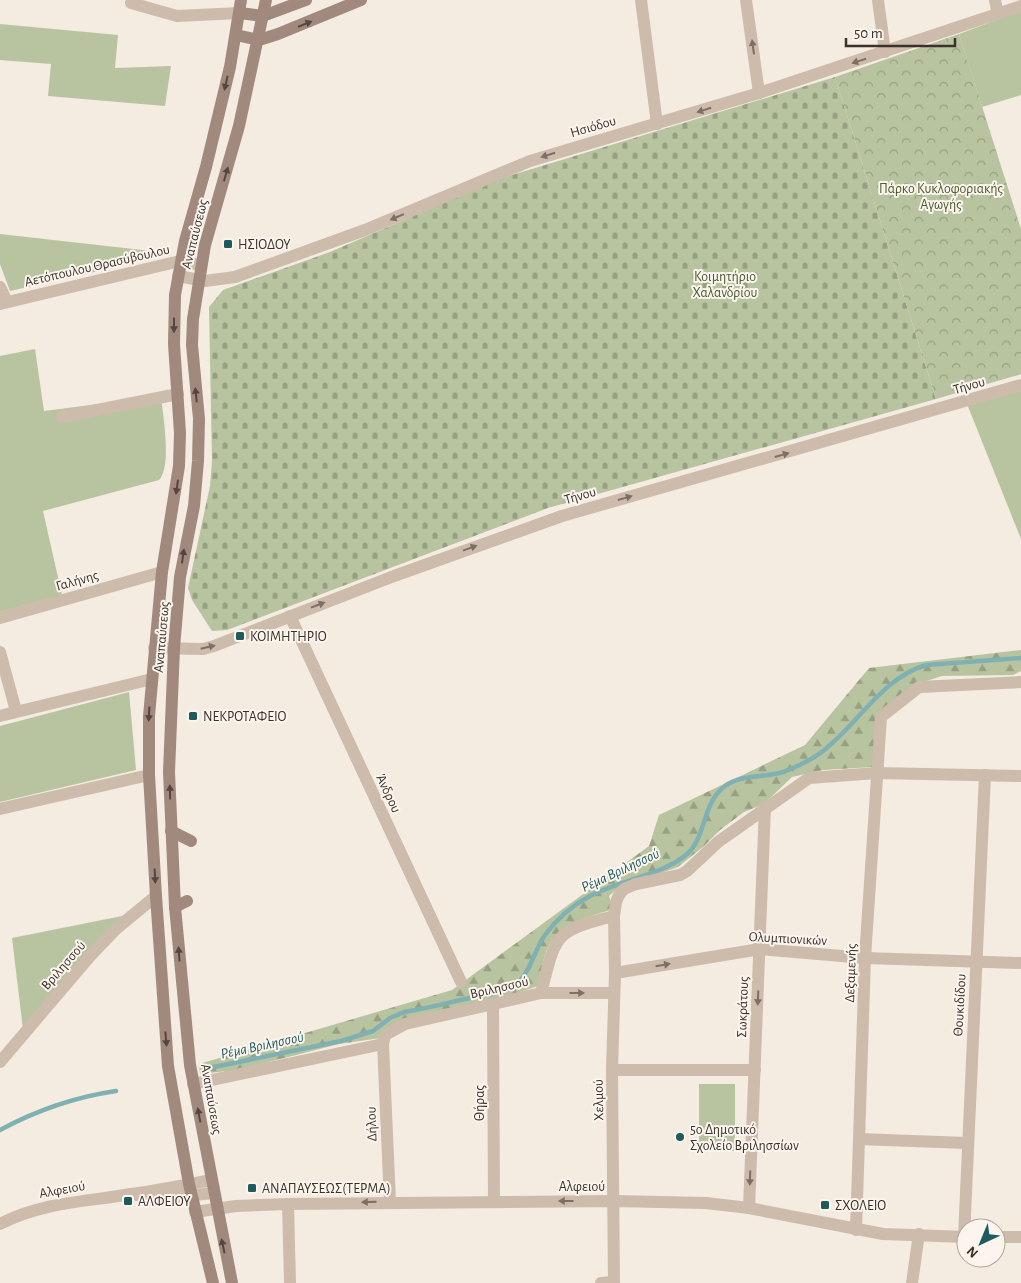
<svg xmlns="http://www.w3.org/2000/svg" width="1021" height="1283" font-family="'Alegreya Sans',sans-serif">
	<defs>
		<pattern id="forest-firs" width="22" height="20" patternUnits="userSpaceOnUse" patternTransform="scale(1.25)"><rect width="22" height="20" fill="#b8c4a0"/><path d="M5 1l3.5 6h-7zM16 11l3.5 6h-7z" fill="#97a083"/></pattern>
		<pattern id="cemetery-stones" width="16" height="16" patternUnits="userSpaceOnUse" patternTransform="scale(1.25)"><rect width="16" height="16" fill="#b8c4a0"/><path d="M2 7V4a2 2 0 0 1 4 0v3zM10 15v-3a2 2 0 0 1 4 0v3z" fill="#97a083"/></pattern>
		<pattern id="park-crowns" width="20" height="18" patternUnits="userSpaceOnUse" patternTransform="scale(1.25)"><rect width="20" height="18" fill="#b8c4a0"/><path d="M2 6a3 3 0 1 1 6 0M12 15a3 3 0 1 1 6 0" fill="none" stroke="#97a083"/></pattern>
	</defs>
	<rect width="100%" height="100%" fill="#f4ebe1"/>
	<g fill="#b8c4a0">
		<polygon points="1021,11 1021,95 982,107 959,34"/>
		<polygon points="0,24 118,35 115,68 171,66 165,106 48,96 51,64 0,60"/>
		<polygon points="0,234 160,252 103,270 10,291 0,264"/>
		<path d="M35 349 44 411 161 396C163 416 172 466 159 480L43 511 62 595 0 612V356Z"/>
		<polygon points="1021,391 1021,539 967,404"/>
		<polygon points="129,692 136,770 0,802 0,726"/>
		<polygon points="127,915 23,1029 12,938"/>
		<polygon points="699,1084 735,1084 735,1151 699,1150"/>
	</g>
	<path fill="url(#forest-firs)" d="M1021 650V671L1013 675 942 676 911 686 880 717 873 767 823 770 792 777 764 804 744 812 720 830 703 847 678 867 616 890 609 896 613 909C592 916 561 923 549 945 543 956 541 974 538 986L381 1038 339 1044 237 1070 200 1074 199 1064 452 990 649 846 659 815 805 745 869 668Z"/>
	<polygon fill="url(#cemetery-stones)" points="835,77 936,399 548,508 227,630 212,631 192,600 188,588 210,486 212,461 209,307 223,290 330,252 499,179"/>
	<polygon fill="url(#park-crowns)" points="959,34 1021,229 1021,374 936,399 835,77"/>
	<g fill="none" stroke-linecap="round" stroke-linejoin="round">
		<g stroke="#7fb0b2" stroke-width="4.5">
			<path d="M204 1069 341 1041 373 1031 390 1018 404 1012C428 1008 451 1002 474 997 486 994 499 995 511 988 530 977 533 952 545 935 556 920 573 905 590 896 618 881 665 874 687 854 706 838 702 803 725 786 741 774 764 778 783 772 796 767 812 760 823 751 858 724 882 678 926 665L1021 658"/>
			<path d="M0 1130C37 1110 75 1097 116 1091"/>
		</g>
		<g stroke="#cdbbac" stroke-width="12">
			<polyline points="641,0 657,124"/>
			<polyline points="746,0 759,93"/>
			<polyline points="878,0 885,52"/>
			<polyline points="995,0 998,15"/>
			<polyline points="131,3 177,16 240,13"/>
			<polyline points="178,276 205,281 235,277 365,230 530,161 759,93 1021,6"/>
			<polyline points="0,287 7,302"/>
			<polyline points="0,304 180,261 200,265"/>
			<polyline points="62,417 178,394"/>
			<polyline points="290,616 461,982"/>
			<polyline points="0,618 162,572"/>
			<polyline points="154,648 203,649 214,646 394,576 562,516 1021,385"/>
			<polyline points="0,652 16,711"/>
			<polyline points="0,716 152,679"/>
			<polyline points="0,809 149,775"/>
			<polyline points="615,973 760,949 865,958 1021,963"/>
			<path d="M541 993C556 934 554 931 614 916"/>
			<polyline points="493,1005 494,1202"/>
			<polyline points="0,1062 91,955 116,929 156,896"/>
			<polyline points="612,1070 755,1070"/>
			<polyline points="193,1084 383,1044"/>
			<polyline points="859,1139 967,1143"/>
			<polyline points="390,1202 383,1044 385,1035 405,1024 541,993 614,993"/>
			<polyline points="288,1204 290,1283"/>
			<polyline points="749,1208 765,807"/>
			<polyline points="856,1230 865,958 881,717 919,687 1021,682"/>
			<polyline points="964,1237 985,775"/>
			<polyline points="601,1283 614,1282"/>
			<polyline points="614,1283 612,1070 615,973 614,916 616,902 619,895 624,889 636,884 680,875 687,871 718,842 809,778 877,773 1021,776"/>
			<polyline points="912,1283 919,1234"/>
		</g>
		<g stroke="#cdbbac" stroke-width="12">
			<polyline points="137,1195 160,1199 213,1193"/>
			<polyline points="195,1212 236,1206 288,1204 615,1201 706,1203 749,1208 883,1234 966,1237"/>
			<path d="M0 1224C42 1202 86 1202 131 1194 158 1190 184 1185 211 1180"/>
			<polyline points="996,1237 1021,1237"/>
		</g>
		<g stroke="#a18a7d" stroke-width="12">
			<polyline points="240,13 263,16 306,0"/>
			<polyline points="236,35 259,40 278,34 361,0"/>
			<polyline points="171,831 191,841"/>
			<polyline points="175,907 187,901"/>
			<polyline points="213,1283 189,1184 168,1066 156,896 149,775 149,716 162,572 179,466 180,433 174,344 175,295 185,241 206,167 230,67 241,0"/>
			<polyline points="232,1283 190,1065 175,907 169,772 174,648 180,577 194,506 198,461 199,419 192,345 193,319 205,245 239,126 266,0"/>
		</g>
	</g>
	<defs><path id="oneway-solid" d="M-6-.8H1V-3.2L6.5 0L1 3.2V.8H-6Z" transform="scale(1.25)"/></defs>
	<g fill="#544640">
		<use href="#oneway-solid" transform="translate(305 24) rotate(-22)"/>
		<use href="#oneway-solid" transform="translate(226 83) rotate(103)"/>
		<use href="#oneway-solid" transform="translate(226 174) rotate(-74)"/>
		<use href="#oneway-solid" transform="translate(174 325) rotate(90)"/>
		<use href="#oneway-solid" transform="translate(196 395) rotate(-96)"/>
		<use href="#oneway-solid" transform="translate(177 487) rotate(98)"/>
		<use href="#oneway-solid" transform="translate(183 556) rotate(-82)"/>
		<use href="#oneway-solid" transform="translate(149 714) rotate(93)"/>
		<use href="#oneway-solid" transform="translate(170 792) rotate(-91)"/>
		<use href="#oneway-solid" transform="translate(155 876) rotate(87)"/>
		<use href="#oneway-solid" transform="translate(179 954) rotate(-94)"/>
		<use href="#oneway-solid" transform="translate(166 1039) rotate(85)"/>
		<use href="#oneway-solid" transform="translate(199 1115) rotate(-100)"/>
		<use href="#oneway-solid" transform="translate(223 1246) rotate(-102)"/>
	</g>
	<g fill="#7d6f65">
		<use href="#oneway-solid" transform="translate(753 47) rotate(-98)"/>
		<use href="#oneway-solid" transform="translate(859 61) rotate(162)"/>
		<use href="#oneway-solid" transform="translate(704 110) rotate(163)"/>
		<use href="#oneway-solid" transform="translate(548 155) rotate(162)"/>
		<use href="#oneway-solid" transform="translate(397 217) rotate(157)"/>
		<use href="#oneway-solid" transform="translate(782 455) rotate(-16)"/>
		<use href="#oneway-solid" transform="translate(625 498) rotate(-16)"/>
		<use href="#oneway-solid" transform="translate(470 548) rotate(-20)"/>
		<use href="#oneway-solid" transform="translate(318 605) rotate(-21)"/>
		<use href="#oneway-solid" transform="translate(208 647) rotate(-13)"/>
		<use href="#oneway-solid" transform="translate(663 965) rotate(-10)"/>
		<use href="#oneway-solid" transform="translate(577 993)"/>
		<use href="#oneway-solid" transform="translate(758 998) rotate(92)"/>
		<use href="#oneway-solid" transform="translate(750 1178) rotate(92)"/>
		<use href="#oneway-solid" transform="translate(566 1201) rotate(180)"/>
		<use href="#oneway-solid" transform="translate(369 1202) rotate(179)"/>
	</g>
	<g fill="#1f5a5e" stroke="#fbf5ee" stroke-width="2">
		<rect x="223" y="239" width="10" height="10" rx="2.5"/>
		<rect x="235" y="631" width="10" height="10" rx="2.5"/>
		<rect x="188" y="711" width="10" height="10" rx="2.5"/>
		<circle cx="680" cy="1137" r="5"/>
		<rect x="247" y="1183" width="10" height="10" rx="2.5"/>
		<rect x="123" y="1196" width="10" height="10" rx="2.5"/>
		<rect x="820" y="1200" width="10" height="10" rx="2.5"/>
	</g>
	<g text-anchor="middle" stroke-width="4" stroke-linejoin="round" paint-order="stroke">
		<g font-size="14" fill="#3b302b" stroke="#fbf5ee">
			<text transform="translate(593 126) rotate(-16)" y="5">Ησιόδου</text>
			<text transform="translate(194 234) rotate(-76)" y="5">Αναπαύσεως</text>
			<text transform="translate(97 265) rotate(-13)" y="5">Αετόπουλου Θρασύβουλου</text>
			<text transform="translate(969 385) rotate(-16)" y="5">Τήνου</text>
			<text transform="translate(580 495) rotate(-16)" y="5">Τήνου</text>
			<text transform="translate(77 580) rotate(-16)" y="5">Γαλήνης</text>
			<text transform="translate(161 637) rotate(-85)" y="5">Αναπαύσεως</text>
			<text transform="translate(389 793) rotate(65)" y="5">Άνδρου</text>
			<text transform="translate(788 938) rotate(3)" y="5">Ολυμπιονικών</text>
			<text transform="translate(63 965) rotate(-49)" y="5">Βριλησσού</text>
			<text transform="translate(850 973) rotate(-88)" y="5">Δεξαμενής</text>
			<text transform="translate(499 987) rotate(-13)" y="5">Βριλησσού</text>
			<text transform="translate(959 1005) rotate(-87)" y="5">Θουκιδίδου</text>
			<text transform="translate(742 1007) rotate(-88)" y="5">Σωκράτους</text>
			<text transform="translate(212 1099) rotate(80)" y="5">Αναπαύσεως</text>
			<text transform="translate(598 1100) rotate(-91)" y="5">Χελμού</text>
			<text transform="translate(479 1103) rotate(-90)" y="5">Θήρας</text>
			<text transform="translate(371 1124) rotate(-92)" y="5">Δήλου</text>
			<text x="582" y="1191">Αλφειού</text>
			<text transform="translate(62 1189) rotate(-10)" y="5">Αλφειού</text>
		</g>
		<g font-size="14" fill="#4a5a2e" stroke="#fbf5ee">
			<text x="941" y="193">Πάρκο Κυκλοφοριακής<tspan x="941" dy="16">Αγωγής</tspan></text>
			<text x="725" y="281">Κοιμητήριο<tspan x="725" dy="16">Χαλανδρίου</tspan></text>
		</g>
		<g font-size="14" fill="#3b302b" stroke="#fbf5ee" text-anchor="start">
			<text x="238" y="249">ΗΣΙΟΔΟΥ</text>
			<text x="250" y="641">ΚΟΙΜΗΤΗΡΙΟ</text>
			<text x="203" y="721">ΝΕΚΡΟΤΑΦΕΙΟ</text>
			<text x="690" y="1134">5ο Δημοτικό<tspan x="690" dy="16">Σχολείο Βριλησσίων</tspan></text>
			<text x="262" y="1193">ΑΝΑΠΑΥΣΕΩΣ(ΤΕΡΜΑ)</text>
			<text x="138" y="1206">ΑΛΦΕΙΟΥ</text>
			<text x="835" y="1210">ΣΧΟΛΕΙΟ</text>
		</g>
		<g font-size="15" font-style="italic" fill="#1f5a5e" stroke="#fbf5ee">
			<text transform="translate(620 870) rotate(-25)" y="5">Ρέμα Βριλησσού</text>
			<text transform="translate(262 1045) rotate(-12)" y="5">Ρέμα Βριλησσού</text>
		</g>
	</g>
	<g transform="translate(981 1243) rotate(224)"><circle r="24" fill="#fbf5ee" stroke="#aea6a0"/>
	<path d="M0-4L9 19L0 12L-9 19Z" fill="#1f5a5e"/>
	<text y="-8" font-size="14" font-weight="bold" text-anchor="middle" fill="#3b302b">N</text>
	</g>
	<path d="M846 38v8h109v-8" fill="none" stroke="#3b302b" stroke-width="2.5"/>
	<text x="854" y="38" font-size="15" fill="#3b302b" stroke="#fbf5ee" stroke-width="4" paint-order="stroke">50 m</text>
</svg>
